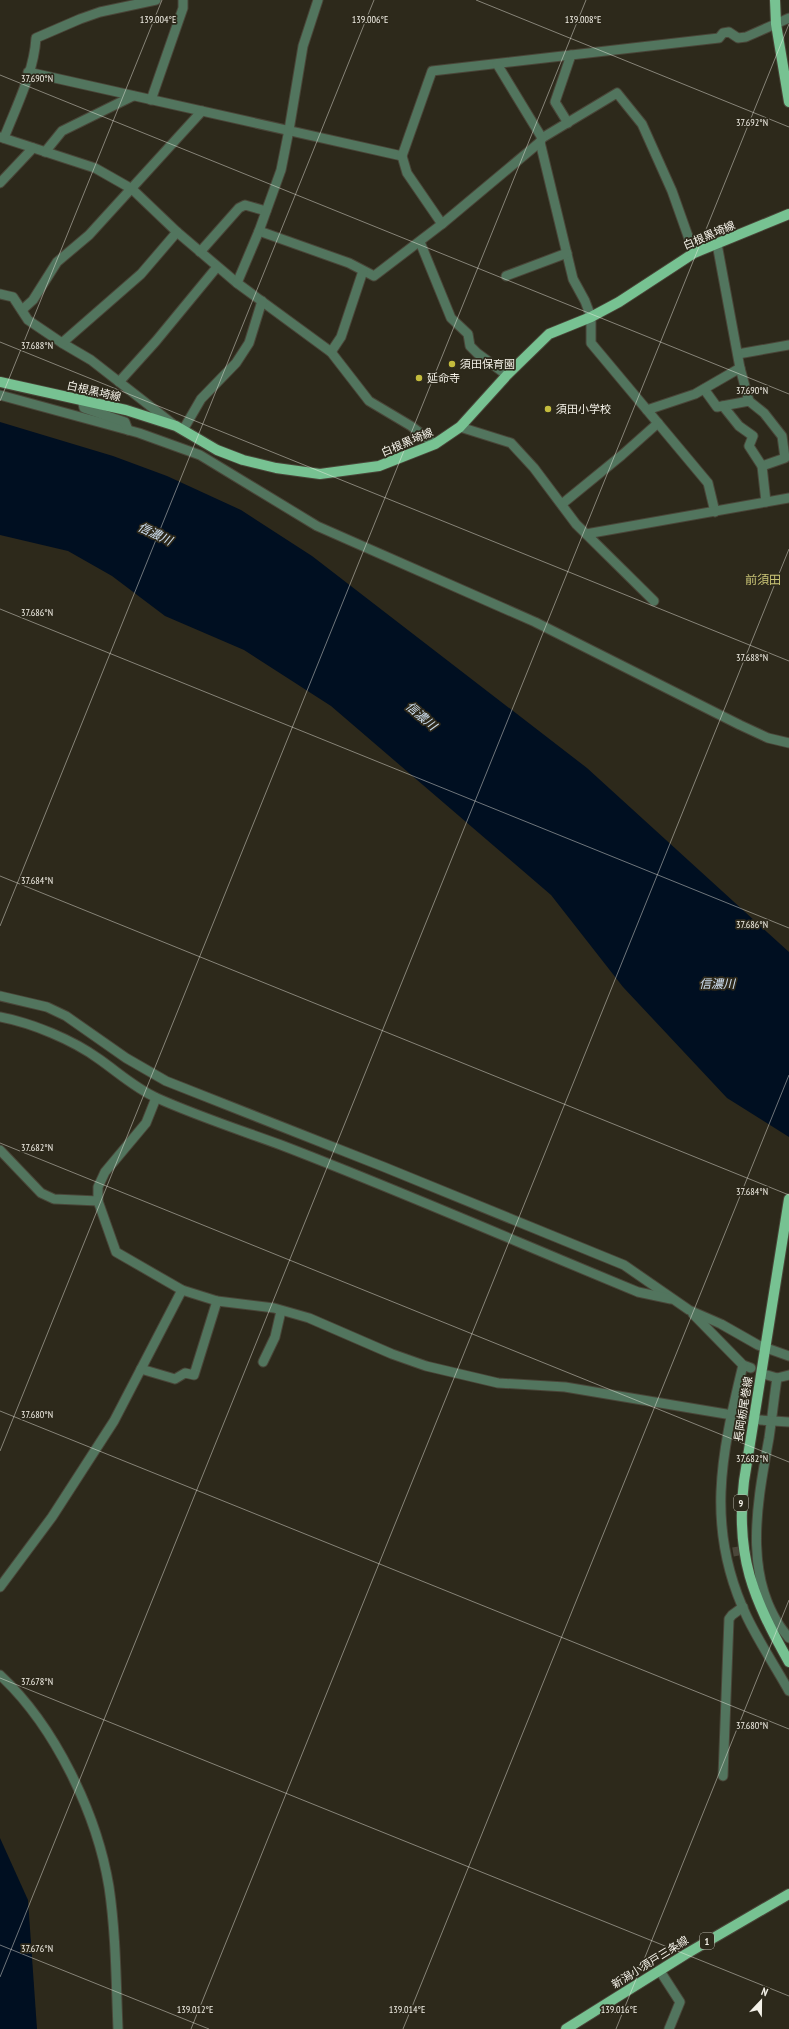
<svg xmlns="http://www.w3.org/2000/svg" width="789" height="2029" font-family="'PT Sans Narrow','Noto Sans JP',sans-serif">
	<rect width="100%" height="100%" fill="#2d291b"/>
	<g fill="#000f21">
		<polygon points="0,422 113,456 167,476 241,510 312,556 587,768 789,952 789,1137 727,1098 623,987 551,895 331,706 244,650 165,616 112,576 68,551 0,535"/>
		<polygon points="0,1838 28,1900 37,2029 0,2029"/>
	</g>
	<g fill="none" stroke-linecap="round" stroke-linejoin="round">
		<polyline stroke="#4b473a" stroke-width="9" stroke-dasharray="9 4.5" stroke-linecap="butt" points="733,1552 750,1549"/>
		<defs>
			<g id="minor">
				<polyline points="28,72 402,156"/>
				<polyline points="151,100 183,8 183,0"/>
				<polyline points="568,123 555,102 571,55"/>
				<polyline points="0,137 95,168 132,189 177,232 237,283 331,352 369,401 411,426 435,444"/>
				<path d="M4 138C16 107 34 72 36 38L80 19 100 12 156 0"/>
				<polyline points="542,138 617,93 642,124 672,191 694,253"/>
				<polyline points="540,142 573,279 585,301 591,317 591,343 708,483 715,512"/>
				<polyline points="45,152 62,131 133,96"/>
				<polyline points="0,183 33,148"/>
				<polyline points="442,224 407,173 402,156 432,71 719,38 723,33 729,32 738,38 746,37 789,18"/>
				<polyline points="259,231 349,263 374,276 442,224 540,142 542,138 497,64"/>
				<polyline points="420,242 451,318 468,334 470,346 477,353 507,375"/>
				<polyline points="200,252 239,208 245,205 266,211"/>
				<polyline points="506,276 567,253"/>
				<polyline points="237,283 259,231 281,170 289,130 303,46 318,0"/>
				<polyline points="0,294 13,297 28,320 62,343 91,360 173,424"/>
				<polyline points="22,310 33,300 57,262 89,235 202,111"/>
				<polyline points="62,343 141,274 177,232"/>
				<polyline points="331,352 341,337 363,271"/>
				<polyline points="738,354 789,345"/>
				<polyline points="740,368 749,401"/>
				<polyline points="119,382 156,341 217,267"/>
				<polyline points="704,389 717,407 749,401 764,413 782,436 785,458 762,466"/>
				<polyline points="0,395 139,433 200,455 317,526 535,622 740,725 768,738 789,743"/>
				<polyline points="82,399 84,408 125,422 128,430"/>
				<polyline points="723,406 739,426 753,436 749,446 762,466 766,502"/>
				<polyline points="647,410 695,394 740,368 717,244"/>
				<polyline points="460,427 511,443 534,468 576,524 654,601"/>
				<polyline points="183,430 201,399 236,363 249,343 262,301"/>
				<polyline points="562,504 622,455 658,423"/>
				<polyline points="586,534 789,498"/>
				<polyline points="0,996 47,1007 66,1016 126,1058 166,1081 384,1167 624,1265 689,1310 721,1324 758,1345 789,1356"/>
				<path d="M0 1017C32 1023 73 1040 99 1059 119 1073 135 1088 157 1098 197 1116 240 1130 281 1145 401 1191 519 1243 638 1292L671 1299"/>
				<polyline points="156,1098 146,1123 105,1172 98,1187 98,1201 116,1252 182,1290 217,1301 274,1308 309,1318 392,1354 426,1366 498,1383 565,1387 744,1417"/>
				<polyline points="0,1150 41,1193 54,1199 98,1201"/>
				<polyline points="693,1314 743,1365 751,1368"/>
				<polyline points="263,1362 275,1337 281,1311"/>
				<path d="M743 1365C721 1455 705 1529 747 1617 759 1642 775 1666 789 1691"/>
				<polyline points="141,1369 175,1379 185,1373 194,1375 217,1301"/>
				<polyline points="767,1375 777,1378 789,1375"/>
				<path d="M777 1378C774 1398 772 1418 769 1438 757 1504 741 1582 789 1638"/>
				<polyline points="760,1420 789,1422"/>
				<polyline points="0,1587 52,1517 114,1421 182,1290"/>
				<path d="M0 1675C55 1726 97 1814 109 1887 116 1934 116 1982 118 2029"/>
				<polyline points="723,1776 729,1619 732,1615 743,1607"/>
				<polyline points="660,1971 680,2002 669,2029"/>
			</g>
			<g id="major">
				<polyline points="775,0 776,24 789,102"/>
				<polyline points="0,382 126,410 176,426 217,450 243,460 276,468 320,474 379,466 435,444 460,427 507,375 549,334 591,317 619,302 694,253 789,214"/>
				<path d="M789 1199 744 1481C735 1556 753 1598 789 1662"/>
				<polyline points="566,2029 686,1954 789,1894"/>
			</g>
		</defs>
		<use href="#minor" stroke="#494538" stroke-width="11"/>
		<use href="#major" stroke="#494538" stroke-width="12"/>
		<use href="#minor" stroke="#52755e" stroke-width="9"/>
		<use href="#major" stroke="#77c292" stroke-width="10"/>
	</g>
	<path fill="none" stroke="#f5f2e9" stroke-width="1" stroke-opacity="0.45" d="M476 0 789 127M0 75 789 394M0 342 789 661M0 401 162 0M0 609 789 928M0 876 789 1195M0 926 374 0M0 1143 789 1462M0 1411 789 1729M0 1451 586 0M0 1678 789 1996M0 1945 209 2029M0 1977 789 24M191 2029 789 549M403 2029 789 1075M616 2029 789 1600"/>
	<g fill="#c4bc3d" stroke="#2d291b" stroke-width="1.5">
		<circle cx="452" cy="364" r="4"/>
		<circle cx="419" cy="378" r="4"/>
		<circle cx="548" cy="409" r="4"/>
	</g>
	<g text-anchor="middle" stroke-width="3.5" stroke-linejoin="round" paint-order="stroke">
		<g fill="#2d291b" stroke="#b9b6ab" stroke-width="1">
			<rect x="734" y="1495" width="14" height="16" rx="3"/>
			<rect x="700" y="1933" width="14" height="16" rx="3"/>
		</g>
		<g font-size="10" font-weight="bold" fill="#f5f2e9">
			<text x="741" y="1507">9</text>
			<text x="707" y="1945">1</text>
		</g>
		<g font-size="11" fill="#f5f2e9" stroke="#2d291b">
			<text transform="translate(709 235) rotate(-23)" y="4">白根黒埼線</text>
			<text transform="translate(94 391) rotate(13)" y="4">白根黒埼線</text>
			<text transform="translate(407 442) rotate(-23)" y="4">白根黒埼線</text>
			<text transform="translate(743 1409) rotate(-81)" y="4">長岡栃尾巻線</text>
			<text transform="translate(650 1962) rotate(-32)" y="4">新潟小須戸三条線</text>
		</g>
		<g font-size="11" fill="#f5f2e9" stroke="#2d291b" text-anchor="start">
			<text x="460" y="368">須田保育園</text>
			<text x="427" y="382">延命寺</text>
			<text x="556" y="413">須田小学校</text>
		</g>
		<g font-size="12" font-style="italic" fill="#d2e3f4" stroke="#2d291b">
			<text transform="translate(155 534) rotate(25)" y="4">信濃川</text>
			<text transform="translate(421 716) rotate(40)" y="4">信濃川</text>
			<text x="717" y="988">信濃川</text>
		</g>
		<g font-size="12" fill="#c9c476" stroke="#2d291b">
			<text x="763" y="584">前須田</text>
		</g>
	</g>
	<g font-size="10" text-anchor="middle" fill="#f5f2e9" stroke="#2d291b" stroke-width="3.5" stroke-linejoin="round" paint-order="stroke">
		<text x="158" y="23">139.004°E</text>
		<text x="370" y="23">139.006°E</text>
		<text x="583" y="23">139.008°E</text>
		<text x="37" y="82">37.690°N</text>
		<text x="752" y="126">37.692°N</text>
		<text x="37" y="349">37.688°N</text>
		<text x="752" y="394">37.690°N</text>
		<text x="37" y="616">37.686°N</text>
		<text x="752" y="661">37.688°N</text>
		<text x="37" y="884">37.684°N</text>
		<text x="752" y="928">37.686°N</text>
		<text x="37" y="1151">37.682°N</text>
		<text x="752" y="1195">37.684°N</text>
		<text x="37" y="1418">37.680°N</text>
		<text x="752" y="1462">37.682°N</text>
		<text x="37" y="1685">37.678°N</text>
		<text x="752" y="1729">37.680°N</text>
		<text x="37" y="1952">37.676°N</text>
		<text x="195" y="2013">139.012°E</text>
		<text x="407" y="2013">139.014°E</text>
		<text x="619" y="2013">139.016°E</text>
	</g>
	<g transform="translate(761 2001) rotate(22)" stroke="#2d291b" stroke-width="3" paint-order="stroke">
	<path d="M0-3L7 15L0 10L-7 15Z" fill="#f5f2e9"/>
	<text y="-6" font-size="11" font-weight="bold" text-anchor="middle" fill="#f5f2e9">N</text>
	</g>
</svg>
